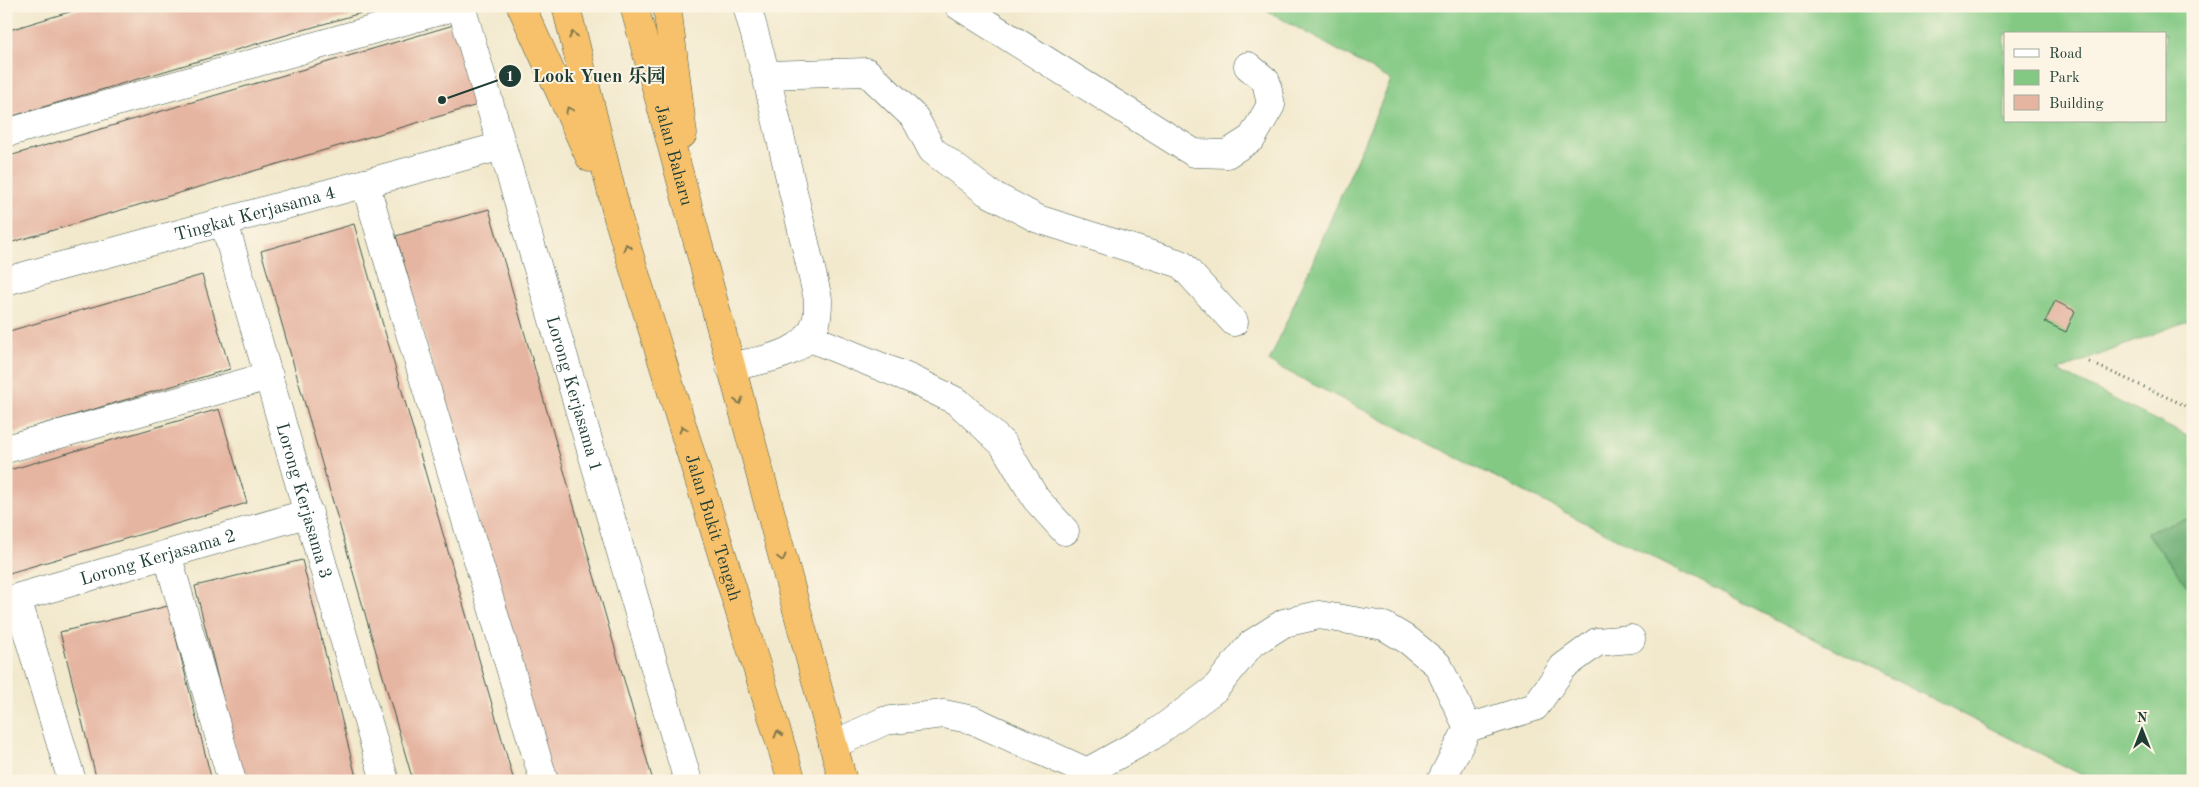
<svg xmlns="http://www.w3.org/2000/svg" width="2199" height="787" font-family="'Old Standard TT','Noto Serif SC',serif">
	<rect width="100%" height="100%" fill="#fcf5e5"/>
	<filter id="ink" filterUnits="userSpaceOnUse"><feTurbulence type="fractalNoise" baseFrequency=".02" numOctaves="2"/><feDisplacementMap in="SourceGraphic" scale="10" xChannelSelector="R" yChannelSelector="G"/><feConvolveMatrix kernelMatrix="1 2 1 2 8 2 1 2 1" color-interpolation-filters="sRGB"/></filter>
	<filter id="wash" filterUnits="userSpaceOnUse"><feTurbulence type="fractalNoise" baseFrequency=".0096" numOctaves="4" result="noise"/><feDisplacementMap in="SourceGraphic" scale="20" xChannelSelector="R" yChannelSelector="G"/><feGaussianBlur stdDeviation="1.12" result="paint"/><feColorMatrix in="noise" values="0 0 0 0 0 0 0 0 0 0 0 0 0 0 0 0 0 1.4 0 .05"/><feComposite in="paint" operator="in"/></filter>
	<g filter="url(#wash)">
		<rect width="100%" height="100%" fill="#f2e9cd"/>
		<path fill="#83c984" stroke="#51835c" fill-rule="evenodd" d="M1266 6H2193V323L2187 321 2058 371 2193 439V517L2147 533 2193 594V781H2094L1269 362 1391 80 1264 9ZM2005 34H2165V121H2005Z"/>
		<polygon fill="#6aad72" stroke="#447553" points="2193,517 2193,594 2147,532"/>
		<g id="blocks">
			<g fill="#e5b5a1">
				<polygon points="89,6 381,6 381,7 6,118 6,31"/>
				<polygon points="457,24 481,104 6,244 6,157"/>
				<polygon points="489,209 653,781 552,781 396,236"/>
				<polygon points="354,224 514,781 413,781 261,251"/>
				<polygon points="202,275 230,369 6,435 6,332"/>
				<polygon points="2055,301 2075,311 2066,332 2045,322"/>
				<polygon points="219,409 247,503 6,574 6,471"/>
				<polygon points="302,560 357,781 243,781 195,586"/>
				<polygon points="168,606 212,781 97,781 60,632"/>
			</g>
		</g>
	</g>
	<g filter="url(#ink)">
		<use href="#blocks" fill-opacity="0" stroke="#3f574b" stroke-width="1"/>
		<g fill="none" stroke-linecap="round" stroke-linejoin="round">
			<defs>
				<g id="minor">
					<path id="s1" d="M461 6 688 781"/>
					<polyline points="959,6 1194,153 1227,154 1252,138 1271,105 1266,81 1248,66"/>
					<polyline points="766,75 867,72 915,118 932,150 987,192 1038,219 1181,264 1234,322"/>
					<polyline points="6,133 457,6"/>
					<polyline points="365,183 544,781"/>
					<path id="s2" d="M224 222 385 781"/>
					<path id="s3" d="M6 281 502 146"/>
					<polyline points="808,337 911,379 958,402 1003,444 1036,499 1065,531"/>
					<path d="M730 367C761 359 804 358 816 322 818 316 818 306 818 299L766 75 747 6"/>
					<polyline points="6,449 269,376"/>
					<polyline points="167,554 232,781"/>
					<polyline points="17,598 72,781"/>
					<path id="s4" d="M6 601 309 513"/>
					<polyline points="833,745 884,721 944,714 973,720 1087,772 1095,781"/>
					<polyline points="1087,772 1152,736 1215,689 1251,644 1284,623 1319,615 1384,626 1409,641 1438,665 1468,728"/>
					<polyline points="1441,781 1468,728 1535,707 1563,667 1597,642 1631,639"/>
				</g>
				<g id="highway">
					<polyline points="521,6 590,158"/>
					<path id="s5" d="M566 6 618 218 792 781"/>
					<path id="s6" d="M634 6 843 781"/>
					<polyline points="667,6 683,134"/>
				</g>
			</defs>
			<use href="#minor" stroke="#3f574b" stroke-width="29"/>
			<use href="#highway" stroke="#3f574b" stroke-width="29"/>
			<polyline stroke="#3f574b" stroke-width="3" stroke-dasharray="1 4" stroke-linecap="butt" points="2089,362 2193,409"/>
			<use href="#minor" stroke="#fff" stroke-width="28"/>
			<use href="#highway" stroke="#f6c16b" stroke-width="28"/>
		</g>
		<defs><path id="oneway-chevron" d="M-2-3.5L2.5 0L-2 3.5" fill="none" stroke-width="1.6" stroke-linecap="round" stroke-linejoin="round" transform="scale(1.25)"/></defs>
		<g stroke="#80784d">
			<use href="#oneway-chevron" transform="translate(573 35) rotate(-104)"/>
			<use href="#oneway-chevron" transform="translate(569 110) rotate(-114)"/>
			<use href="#oneway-chevron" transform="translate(627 247) rotate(-107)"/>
			<use href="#oneway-chevron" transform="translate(739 401) rotate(75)"/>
			<use href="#oneway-chevron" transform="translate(683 429) rotate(-107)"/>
			<use href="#oneway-chevron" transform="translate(782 558) rotate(75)"/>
			<use href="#oneway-chevron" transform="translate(778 734) rotate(-107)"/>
		</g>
	</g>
	<g text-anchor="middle" stroke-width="4" stroke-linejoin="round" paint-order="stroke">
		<g font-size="18" fill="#1f3d34" stroke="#fcf5e5">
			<text dy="6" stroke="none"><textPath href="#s6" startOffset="154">Jalan Baharu</textPath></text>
			<text dy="6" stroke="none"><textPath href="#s3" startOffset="258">Tingkat Kerjasama 4</textPath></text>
			<text dy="6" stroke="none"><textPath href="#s1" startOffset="404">Lorong Kerjasama 1</textPath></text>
			<text dy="6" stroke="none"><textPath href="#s2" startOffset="290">Lorong Kerjasama 3</textPath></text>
			<text dy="6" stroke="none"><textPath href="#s5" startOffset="542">Jalan Bukit Tengah</textPath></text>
			<text dy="6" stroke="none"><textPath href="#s4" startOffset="158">Lorong Kerjasama 2</textPath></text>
		</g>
	</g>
	<path fill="none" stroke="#1f3d34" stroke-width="2" d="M442 100L510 76"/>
	<g fill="#1f3d34" stroke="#fcf5e5" stroke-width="2">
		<circle cx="442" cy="100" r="5"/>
		<circle cx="510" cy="76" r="12"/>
	</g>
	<g font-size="15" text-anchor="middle" font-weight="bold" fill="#fff">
		<text x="510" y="81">1</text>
	</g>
	<g font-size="19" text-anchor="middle" font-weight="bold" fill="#1f3d34" stroke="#fcf5e5" stroke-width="4" stroke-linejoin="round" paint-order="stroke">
		<text x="599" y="82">Look Yuen 乐园</text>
	</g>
	<rect width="2199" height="787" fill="none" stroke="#fcf5e5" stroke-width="25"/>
	<rect x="2004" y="32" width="162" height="90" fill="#fcf5e5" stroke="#a4ab9e"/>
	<rect x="2014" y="49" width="25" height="8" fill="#ffffff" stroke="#a4ab9e"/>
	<text x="2049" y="58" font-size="15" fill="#1f3d34">Road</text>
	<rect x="2014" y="70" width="25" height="15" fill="#83c984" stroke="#a4ab9e"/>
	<text x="2049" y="82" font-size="15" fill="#1f3d34">Park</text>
	<rect x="2014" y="95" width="25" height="15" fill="#e5b5a1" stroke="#a4ab9e"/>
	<text x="2049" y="108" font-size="15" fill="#1f3d34">Building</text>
	<g transform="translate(2142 730)" stroke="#fcf5e5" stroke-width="4" paint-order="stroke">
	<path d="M0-4L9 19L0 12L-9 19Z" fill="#1f3d34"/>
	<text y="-8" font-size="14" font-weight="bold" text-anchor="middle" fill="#1f3d34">N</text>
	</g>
</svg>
